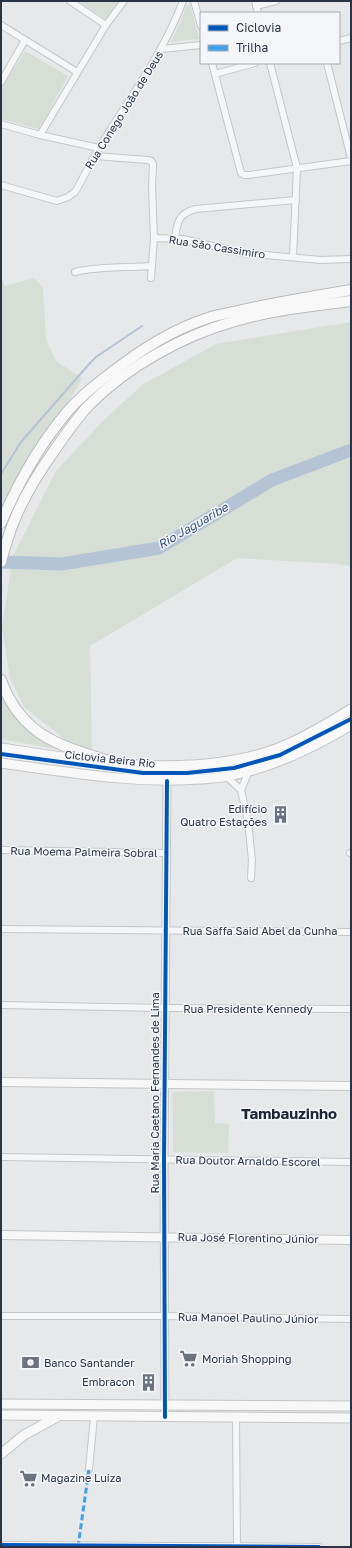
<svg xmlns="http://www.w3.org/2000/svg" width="352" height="1548" font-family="'Golos Text',sans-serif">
	<rect width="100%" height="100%" fill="#e6e8ea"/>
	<g fill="#d6ded6">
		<polygon points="79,1 120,1 105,19"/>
		<polygon points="190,4 199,39 171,42 180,23 186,6"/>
		<polygon points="25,51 68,76 39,129 1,119 1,90"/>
		<polygon points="34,278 43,288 46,340 56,361 82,378 69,402 43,439 1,523 1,279 5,286"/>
		<polygon points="351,322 351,566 338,564 237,558 90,646 92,751 67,741 24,707 10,678 2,627 13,556 56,471 103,421 142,385 216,344"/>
		<polygon points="1,690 11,712 22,723 67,751 1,739"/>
		<polygon points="214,1091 215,1123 229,1124 228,1153 173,1152 172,1092"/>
	</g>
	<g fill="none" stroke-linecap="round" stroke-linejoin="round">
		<polyline stroke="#b4c4d5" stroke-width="2" points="1,474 21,442 90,363 96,357 142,326"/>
		<polyline stroke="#b4c4d5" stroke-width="13" points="1,562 62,564 159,548 272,480 351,450"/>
		<defs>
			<g id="minor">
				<polyline points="70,1 106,25"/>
				<polyline points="194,1 201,26"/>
				<polyline points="255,1 258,13"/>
				<polyline points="256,6 276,1"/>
				<polyline points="1,25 77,72"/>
				<polyline points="339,41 351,38"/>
				<polyline points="162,49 201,45"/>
				<polyline points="212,63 241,173 244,175 249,175 351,161"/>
				<polyline points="270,63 297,168 293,257"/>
				<polyline points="327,63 351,158"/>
				<polyline points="215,74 255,63"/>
				<polyline points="1,82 25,40"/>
				<polyline points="1,124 40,135 99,148"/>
				<polyline points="40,135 106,25 124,1"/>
				<polyline points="95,156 147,160 151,161 153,164 152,187 154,238 151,278"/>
				<path d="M1 185 57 201 68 197 75 192C84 177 91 161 100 146 129 99 163 54 183 1"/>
				<polyline points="154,238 183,239 242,253 321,260 351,259"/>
				<path d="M175 238C177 222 179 213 196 209L296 200"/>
				<path d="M75 272C100 266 127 268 152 266"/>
				<polyline points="227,777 241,790 248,822 252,860 251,878"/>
				<polyline points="241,790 249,771"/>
				<polyline points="1,850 166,853"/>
				<polyline points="350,853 351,853"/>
				<polyline points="1,929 351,932"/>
				<polyline points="1,1005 165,1008 351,1009"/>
				<polyline points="1,1157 351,1162"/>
				<polyline points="1,1316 164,1316 351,1319"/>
				<polyline points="236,1418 237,1547"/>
				<polyline points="89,1469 94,1416"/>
				<polyline points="1,1545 319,1547"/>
			</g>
			<polyline id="tertiary" points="165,1417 164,1160 167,781"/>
			<g id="secondary">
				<polyline points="1,1082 351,1086"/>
				<polyline points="1,1235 351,1240"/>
			</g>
			<g id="primary">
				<path d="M1 748C87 761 191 780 276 749 302 739 327 724 351 709"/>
				<path d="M1 763C67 772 134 784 201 779 210 778 219 778 228 776 272 768 313 748 351 725"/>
				<polyline points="1,1404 351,1406"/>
				<polyline points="1,1415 351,1418"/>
				<polyline points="1,1454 24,1435 57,1417"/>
			</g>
			<g id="trunk">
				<path d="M1 523C18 483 39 445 68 411 80 397 96 384 111 373 142 349 173 329 211 317 221 314 233 312 243 310 279 302 315 296 351 290"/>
				<path d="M1 562C5 547 9 532 15 519 25 494 39 472 54 451 65 435 76 419 89 405 128 366 182 336 235 321 273 310 312 306 351 301"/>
				<path d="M1 680C22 738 62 746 115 763"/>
			</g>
		</defs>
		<use href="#minor" stroke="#c4c6c8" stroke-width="8"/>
		<use href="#tertiary" stroke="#c4c6c8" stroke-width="9"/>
		<use href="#secondary" stroke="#c4c6c8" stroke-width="10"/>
		<use href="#primary" stroke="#c2c5c8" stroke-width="11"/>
		<use href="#trunk" stroke="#b8bbbf" stroke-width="12"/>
		<use href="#minor" stroke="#f5f6f7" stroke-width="6"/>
		<use href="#tertiary" stroke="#f5f6f7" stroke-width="7"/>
		<use href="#secondary" stroke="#f8f8f8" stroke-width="8"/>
		<use href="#primary" stroke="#f8f8f8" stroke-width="9"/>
		<use href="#trunk" stroke="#f8f8f8" stroke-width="10"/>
		<polyline stroke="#3ea3ec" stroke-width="3" stroke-dasharray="6 3" stroke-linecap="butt" points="78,1547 89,1469"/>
		<defs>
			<g id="cycleway">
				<polyline points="1,754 143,773 187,773 234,768 280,755 351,719"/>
				<polyline points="165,1417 164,1160 167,781"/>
				<polyline points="1,1545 319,1547"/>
			</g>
		</defs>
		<use href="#cycleway" stroke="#f4f6f9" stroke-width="6"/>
		<use href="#cycleway" stroke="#0057b8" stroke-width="4"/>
	</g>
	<defs>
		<symbol id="building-bare" viewBox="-9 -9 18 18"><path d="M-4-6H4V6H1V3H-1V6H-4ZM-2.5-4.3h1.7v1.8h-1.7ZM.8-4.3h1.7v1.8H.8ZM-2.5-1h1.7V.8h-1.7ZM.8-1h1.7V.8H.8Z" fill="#6c737f" stroke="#f4f6f9" stroke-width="2.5" paint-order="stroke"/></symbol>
		<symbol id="supermarket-bare" viewBox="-9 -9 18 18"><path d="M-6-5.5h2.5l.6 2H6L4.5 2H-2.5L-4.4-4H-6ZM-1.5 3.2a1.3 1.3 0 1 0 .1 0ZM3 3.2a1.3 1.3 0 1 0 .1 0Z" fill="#6c737f" stroke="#f4f6f9" stroke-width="2.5" paint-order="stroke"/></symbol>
		<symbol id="bank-bare" viewBox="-9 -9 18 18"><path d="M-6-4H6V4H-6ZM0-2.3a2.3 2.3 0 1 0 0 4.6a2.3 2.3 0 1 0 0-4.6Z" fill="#6c737f" stroke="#f4f6f9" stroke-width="2.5" paint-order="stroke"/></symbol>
	</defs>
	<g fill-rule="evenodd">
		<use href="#building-bare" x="268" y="802" width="25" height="25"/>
		<use href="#supermarket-bare" x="176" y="1346" width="25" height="25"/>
		<use href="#bank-bare" x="18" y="1350" width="25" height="25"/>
		<use href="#building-bare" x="136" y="1370" width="25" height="25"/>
		<use href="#supermarket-bare" x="16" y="1466" width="25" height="25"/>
	</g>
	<g text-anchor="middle" stroke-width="3" stroke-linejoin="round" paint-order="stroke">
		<g font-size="11" fill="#2b3445" stroke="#f4f6f9">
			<text transform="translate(124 110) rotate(-58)" y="4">Rua Conego João de Deus</text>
			<text transform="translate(217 247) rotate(9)" y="4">Rua São Cassimiro</text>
			<text transform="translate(110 759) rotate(6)" y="4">Ciclovia Beira Rio</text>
			<text transform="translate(84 852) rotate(1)" y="4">Rua Moema Palmeira Sobral</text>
			<text x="260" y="935">Rua Saffa Said Abel da Cunha</text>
			<text x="248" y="1013">Rua Presidente Kennedy</text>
			<text transform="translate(155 1093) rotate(-90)" y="4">Rua Maria Caetano Fernandes de Lima</text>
			<text transform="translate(248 1161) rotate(1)" y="4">Rua Doutor Arnaldo Escorel</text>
			<text transform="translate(248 1238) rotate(1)" y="4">Rua José Florentino Júnior</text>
			<text transform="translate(248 1318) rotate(1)" y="4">Rua Manoel Paulino Júnior</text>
		</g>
		<g font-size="11" fill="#2b3445" stroke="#f4f6f9" text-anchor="start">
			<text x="267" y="813" text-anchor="end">Edifício<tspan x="267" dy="13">Quatro Estações</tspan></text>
			<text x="202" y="1363">Moriah Shopping</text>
			<text x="44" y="1367">Banco Santander</text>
			<text x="135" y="1386" text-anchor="end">Embracon</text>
			<text x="41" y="1482">Magazine Luiza</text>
		</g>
		<g font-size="12" font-style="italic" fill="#34527a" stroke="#f4f6f9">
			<text transform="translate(193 526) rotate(-30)" y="4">Rio Jaguaribe</text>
		</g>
		<g font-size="15" font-weight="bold" fill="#1d2536" stroke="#f4f6f9">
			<text x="289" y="1119">Tambauzinho</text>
		</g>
	</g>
	<rect width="352" height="1548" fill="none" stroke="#2b3445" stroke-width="4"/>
	<rect x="200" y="12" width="140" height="52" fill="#f4f6f9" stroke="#a4a8b1"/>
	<rect x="208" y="25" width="20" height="6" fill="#0057b8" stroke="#a4a8b1"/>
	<text x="236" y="32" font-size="12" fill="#2b3445">Ciclovia</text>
	<rect x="208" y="45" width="20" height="6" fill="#3ea3ec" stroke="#a4a8b1"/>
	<text x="236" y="52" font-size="12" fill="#2b3445">Trilha</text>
</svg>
